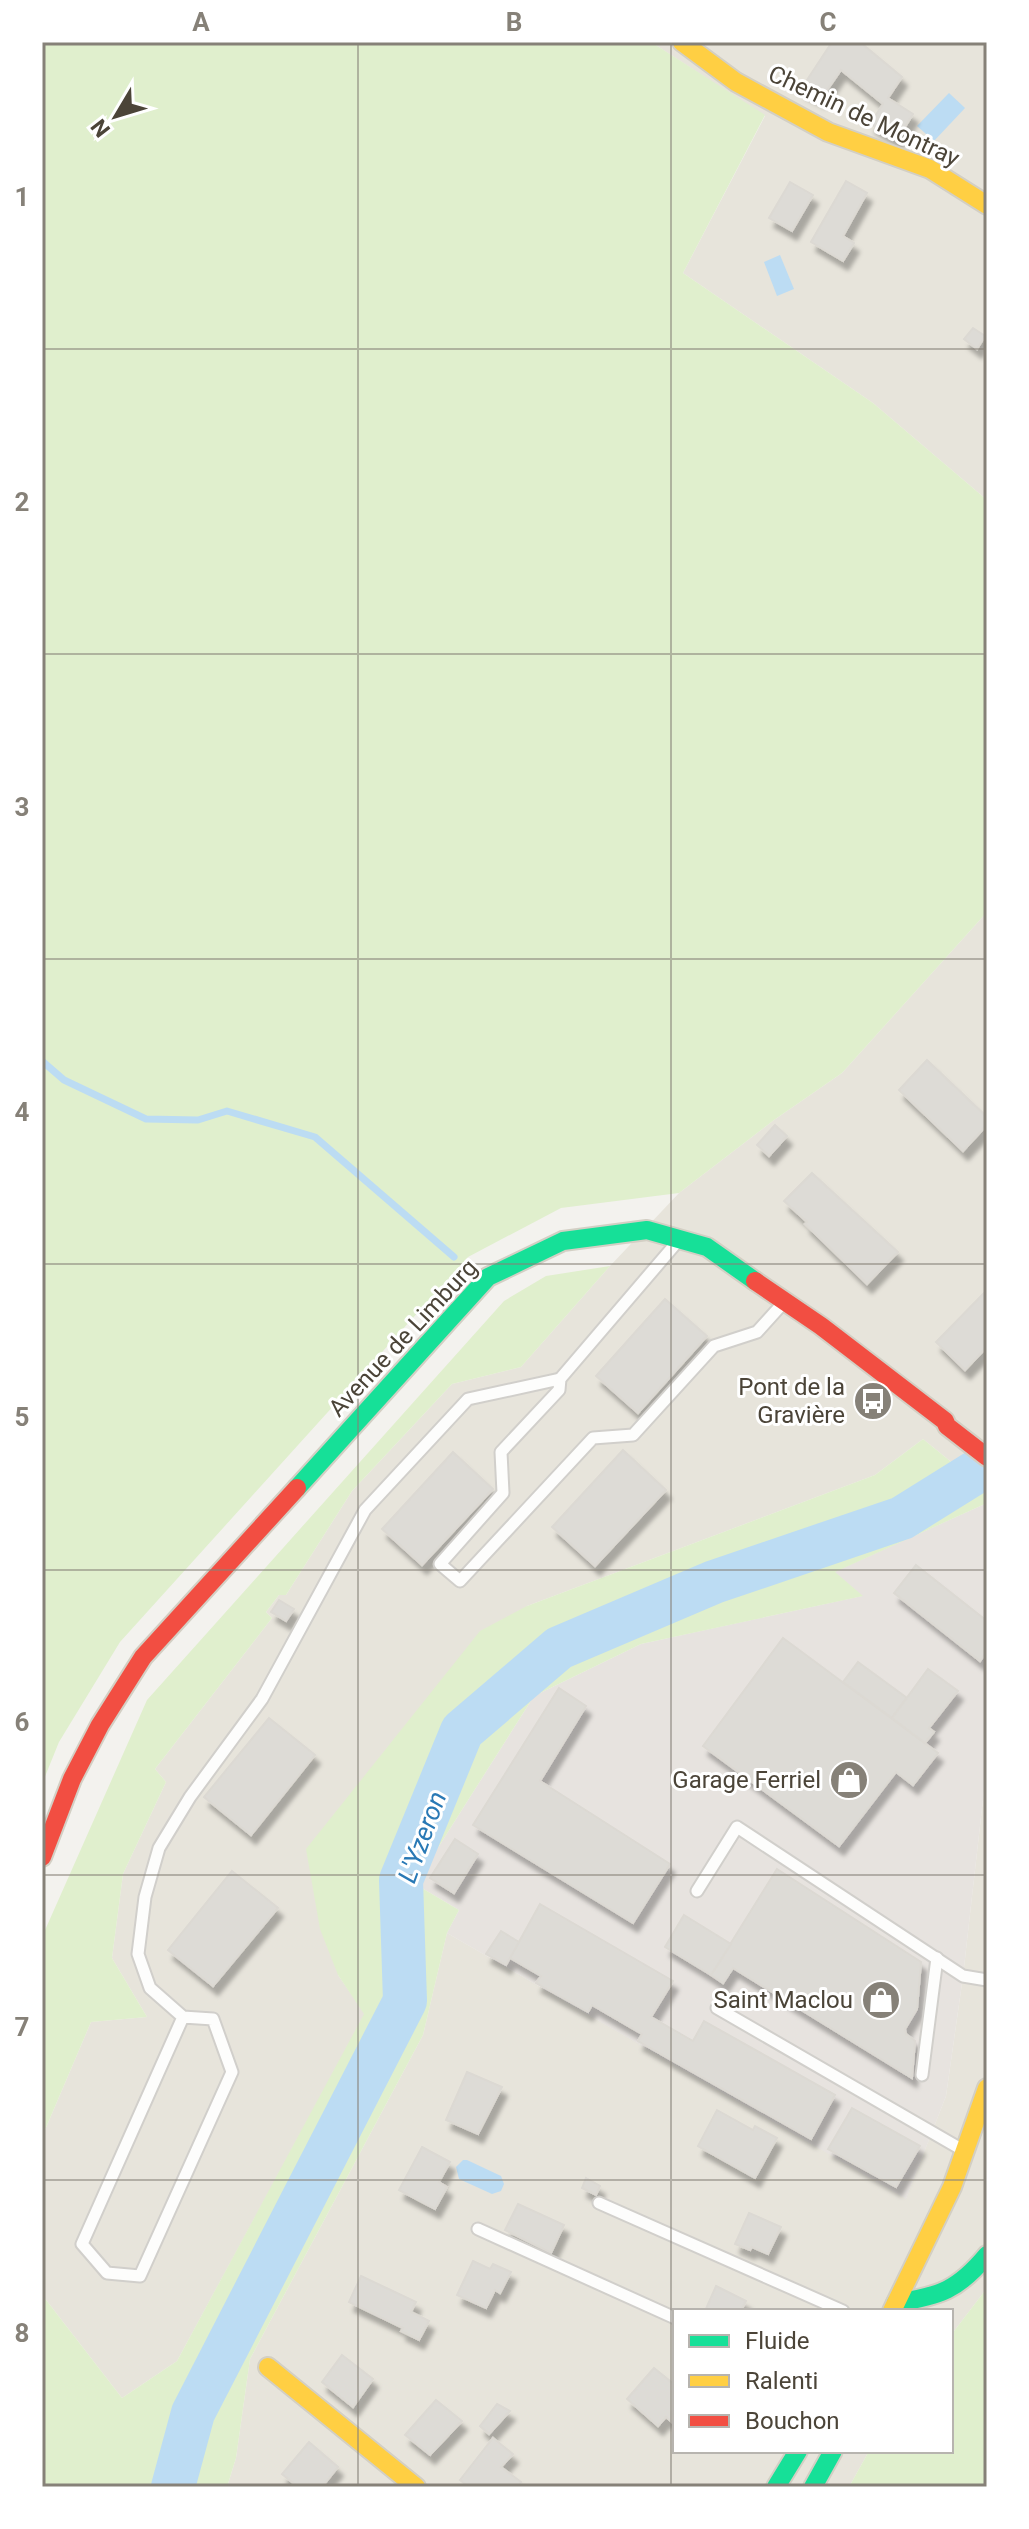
<svg xmlns="http://www.w3.org/2000/svg" width="1029" height="2529" font-family="Roboto,sans-serif">
	<defs>
		<filter id="shadow"><feDropShadow dx="5" dy="9" stdDeviation="2" flood-color="#0004"/></filter>
	</defs>
	<rect width="100%" height="100%" fill="#f3f2ee"/>
	<g fill="#e7e4db">
		<polygon points="651,42 987,42 987,500 873,403 683,273 765,116"/>
		<polygon points="987,912 987,1491 923,1439 875,1475 527,1606 338,1975 365,2014 177,2361 122,2398 43,2296 42,2137 91,2022 147,2017 112,1958 123,1874 166,1782 155,1769 272,1618 266,1612 279,1595 286,1595 352,1491 452,1384 521,1367 610,1266 679,1193 774,1120 842,1073"/>
		<polygon points="987,1764 987,2288 951,2335 951,2311 675,2311 675,2451 869,2451 849,2487 227,2487 236,2458 250,2359 423,2035 447,1933 906,2198 946,2096 963,1976"/>
	</g>
	<polygon fill="#e7e3df" points="987,1503 987,1764 963,1976 946,2096 906,2199 447,1933 459,1910 415,1884 534,1696 641,1644 862,1596 834,1572"/>
	<g fill="#e0efcd">
		<polygon points="42,42 651,42 765,115 683,273 873,403 987,500 987,912 842,1073 774,1120 679,1193 561,1208 468,1257 120,1642 59,1742 42,1784"/>
		<polygon points="610,1266 521,1367 452,1384 352,1491 286,1595 279,1595 266,1612 272,1618 155,1769 166,1782 123,1874 112,1958 147,2017 91,2022 42,2137 42,1937 147,1700 504,1301 546,1276"/>
		<polygon points="923,1439 987,1491 987,1503 835,1572 863,1596 641,1644 534,1696 415,1884 459,1910 447,1933 423,2035 250,2359 236,2458 227,2487 42,2487 42,2290 43,2296 122,2398 177,2361 364,2014 338,1975 320,1929 306,1849 480,1631 527,1606 875,1475"/>
		<polygon points="987,2288 987,2487 849,2487 869,2451 951,2451 951,2335"/>
	</g>
	<g fill="#bcdcf3">
		<polygon points="949,93 965,108 934,141 917,126"/>
		<polygon points="780,255 794,289 777,296 764,262"/>
		<polygon points="463,2160 467,2160 501,2176 504,2184 501,2191 492,2194 459,2179 456,2167"/>
	</g>
	<g fill="none" stroke-linecap="round" stroke-linejoin="round">
		<polyline stroke="#bcdcf3" stroke-width="7" points="42,1061 64,1080 146,1119 198,1120 227,1111 315,1137 454,1257"/>
		<polyline stroke="#bcdcf3" stroke-width="44" points="173,2487 193,2413 405,2001 401,1880 462,1731 559,1648 714,1582 902,1518 987,1465"/>
	</g>
	<g fill="#dddbd6" stroke="#dcd9d3" stroke-width="2" filter="url(#shadow)">
		<polygon points="832,42 860,42 902,77 888,98 913,114 897,140 870,124 883,104 841,70 821,99 801,89"/>
		<polygon points="846,181 867,193 843,236 854,243 843,261 811,242"/>
		<polygon points="790,182 813,195 792,231 769,218"/>
		<polygon points="973,328 985,336 977,349 964,339"/>
		<polygon points="927,1060 987,1117 987,1125 963,1151 899,1090"/>
		<polygon points="775,1125 787,1136 769,1156 757,1145"/>
		<polygon points="812,1173 898,1252 867,1284 805,1224 807,1222 784,1201"/>
		<polygon points="987,1290 987,1347 965,1370 936,1342"/>
		<polygon points="665,1299 707,1336 638,1413 596,1376"/>
		<polygon points="623,1450 666,1490 595,1566 552,1527"/>
		<polygon points="453,1452 493,1489 422,1565 382,1529"/>
		<polygon points="916,1565 987,1621 987,1652 980,1661 894,1593"/>
		<polygon points="279,1600 294,1609 286,1621 271,1612"/>
		<polygon points="783,1638 938,1753 913,1785 896,1772 839,1846 703,1746"/>
		<polygon points="858,1662 907,1698 892,1718 843,1682"/>
		<polygon points="928,1669 958,1691 929,1728 934,1732 925,1743 892,1718"/>
		<polygon points="559,1688 586,1706 540,1781 670,1864 633,1923 473,1825"/>
		<polygon points="269,1718 315,1755 251,1835 204,1797"/>
		<polygon points="455,1839 478,1854 454,1893 430,1878"/>
		<polygon points="777,1869 921,1962 917,2009 905,2029 906,2034 915,2041 912,2078 733,1968 723,1983 711,1975"/>
		<polygon points="232,1871 278,1908 213,1986 168,1950"/>
		<polygon points="540,1904 673,1981 651,2017 693,2041 704,2021 835,2095 811,2139 638,2041 642,2034 592,2005 588,2012 536,1983 541,1976 510,1958"/>
		<polygon points="684,1915 731,1944 711,1975 665,1947"/>
		<polygon points="501,1931 519,1942 506,1965 486,1954"/>
		<polygon points="467,2072 502,2087 478,2134 446,2120"/>
		<polygon points="852,2108 920,2146 896,2187 828,2149"/>
		<polygon points="717,2110 753,2130 755,2126 777,2138 755,2178 698,2146"/>
		<polygon points="422,2147 450,2162 439,2182 447,2187 435,2209 399,2190"/>
		<polygon points="586,2178 600,2186 596,2195 582,2188"/>
		<polygon points="518,2204 564,2225 551,2253 505,2230"/>
		<polygon points="749,2213 781,2227 768,2254 752,2247 750,2250 735,2244"/>
		<polygon points="473,2261 490,2269 493,2264 511,2272 500,2293 495,2290 486,2308 457,2295"/>
		<polygon points="361,2276 416,2302 411,2312 429,2321 419,2340 401,2331 403,2328 349,2302"/>
		<polygon points="716,2286 746,2301 741,2311 705,2311"/>
		<polygon points="342,2355 373,2379 353,2407 322,2382"/>
		<polygon points="654,2368 675,2385 675,2425 666,2417 658,2426 627,2399"/>
		<polygon points="436,2400 462,2421 430,2455 405,2435"/>
		<polygon points="497,2404 510,2411 489,2434 480,2426"/>
		<polygon points="493,2438 513,2454 501,2467 521,2482 518,2487 469,2487 460,2480"/>
		<polygon points="309,2442 338,2467 322,2487 298,2487 282,2474"/>
	</g>
	<g fill="none" stroke-linecap="round" stroke-linejoin="round">
		<defs>
			<g id="lane">
				<polyline points="678,1241 560,1379 559,1390 501,1452 503,1493 440,1564 460,1581 593,1438 633,1435 714,1346 757,1332 785,1301"/>
				<polyline points="697,1891 737,1827 963,1976 987,1980"/>
				<polyline points="717,2008 961,2149"/>
				<polyline points="183,2017 213,2019 232,2072 140,2276 107,2273 82,2244 183,2017 150,1988 138,1954 145,1897 159,1848 190,1797 262,1699 365,1510 468,1399 560,1379"/>
				<polyline points="922,2075 937,1958"/>
				<polyline points="599,2203 843,2311"/>
				<polyline points="478,2229 675,2318"/>
			</g>
			<g id="fast">
				<polyline points="297,1488 488,1277 563,1241 647,1230 707,1247 755,1281"/>
				<path d="M896 2303C940 2296 958 2290 987 2255"/>
				<polyline points="776,2487 798,2451"/>
				<polyline points="813,2487 833,2451"/>
			</g>
			<g id="slow">
				<polyline points="682,42 736,82 828,132 930,169 987,205"/>
				<polyline points="892,2311 952,2187 987,2088"/>
				<polyline points="268,2367 416,2487"/>
			</g>
			<g id="jam">
				<polyline points="755,1281 821,1326 945,1421 947,1426 987,1457"/>
				<polyline points="42,1857 72,1779 100,1725 143,1657 297,1488"/>
			</g>
		</defs>
		<use href="#lane" stroke="#d1cfcb" stroke-width="15"/>
		<use href="#fast" stroke="#d3cfc4" stroke-width="22"/>
		<use href="#slow" stroke="#d3cfc4" stroke-width="22"/>
		<use href="#jam" stroke="#d3cfc4" stroke-width="22"/>
		<use href="#lane" stroke="#fdfdfc" stroke-width="11"/>
		<use href="#fast" stroke="#16e098" stroke-width="18"/>
		<use href="#slow" stroke="#ffcf43" stroke-width="18"/>
		<use href="#jam" stroke="#f24e42" stroke-width="18"/>
	</g>
	<path fill="none" stroke="#868178" stroke-width="2" stroke-opacity="0.55" d="M358 42V2487M671 42V2487M42 349H987M42 654H987M42 959H987M42 1264H987M42 1570H987M42 1875H987M42 2180H987"/>
	<defs>
		<symbol id="bus-disc" viewBox="-11 -11 22 22"><circle r="9.5" fill="#868178" stroke="#fff"/><path d="M-5-6H5V4H4V6H2V4H-2V6H-4V4H-5ZM-3.5-4V0h7V-4ZM-3.5 1.2v1.5H-2V1.2ZM2 1.2v1.5H3.5V1.2Z" fill="#fff"/></symbol>
		<symbol id="shop-disc" viewBox="-11 -11 22 22"><circle r="9.5" fill="#868178" stroke="#fff"/><path d="M-5-2.5h2.3a2.7 3.5 0 0 1 5.4 0H5L5.5 6h-11ZM-1.5-2.5h3a1.5 2.3 0 0 0-3 0Z" fill="#fff"/></symbol>
	</defs>
	<g fill-rule="evenodd">
		<use href="#bus-disc" x="851" y="1379" width="44" height="44"/>
		<use href="#shop-disc" x="827" y="1758" width="44" height="44"/>
		<use href="#shop-disc" x="859" y="1978" width="44" height="44"/>
	</g>
	<g text-anchor="middle" stroke-width="6" stroke-linejoin="round" paint-order="stroke">
		<g font-size="24" fill="#4b4438" stroke="#fff">
			<text transform="translate(864 116) rotate(25)" y="8">Chemin de Montray</text>
			<text transform="translate(403 1338) rotate(-47)" y="8">Avenue de Limburg</text>
		</g>
		<g font-size="24" fill="#4b4438" stroke="#fff" text-anchor="end">
			<text x="845" y="1395">Pont de la<tspan x="845" dy="28">Gravière</tspan></text>
			<text x="821" y="1788">Garage Ferriel</text>
			<text x="853" y="2008">Saint Maclou</text>
		</g>
		<g font-size="26" font-style="italic" fill="#2979b5" stroke="#fff">
			<text transform="translate(422 1837) rotate(-70)" y="9">L'Yzeron</text>
		</g>
	</g>
	<rect width="1029" height="2529" fill="none" stroke="#ffffff" stroke-width="88"/>
	<rect x="673" y="2309" width="280" height="144" fill="#ffffff" stroke="#b7b4af" stroke-width="2"/>
	<rect x="689" y="2335" width="40" height="12" fill="#16e098" stroke="#b7b4af" stroke-width="2"/>
	<text x="745" y="2349" font-size="24" fill="#4b4438">Fluide</text>
	<rect x="689" y="2375" width="40" height="12" fill="#ffcf43" stroke="#b7b4af" stroke-width="2"/>
	<text x="745" y="2389" font-size="24" fill="#4b4438">Ralenti</text>
	<rect x="689" y="2415" width="40" height="12" fill="#f24e42" stroke="#b7b4af" stroke-width="2"/>
	<text x="745" y="2429" font-size="24" fill="#4b4438">Bouchon</text>
	<g transform="translate(116 116) rotate(232)" stroke="#ffffff" stroke-width="6" paint-order="stroke">
	<path d="M0-6L14 30L0 20L-14 30Z" fill="#4b4438"/>
	<text y="-12" font-size="22" font-weight="bold" text-anchor="middle" fill="#4b4438">N</text>
	</g>
	<rect x="44" y="44" width="941" height="2441" fill="none" stroke="#868178" stroke-width="3"/>
	<g font-size="26" text-anchor="middle" font-weight="bold" fill="#868178">
		<text x="201" y="31">A</text>
		<text x="514" y="31">B</text>
		<text x="828" y="31">C</text>
		<text x="22" y="206">1</text>
		<text x="22" y="511">2</text>
		<text x="22" y="816">3</text>
		<text x="22" y="1121">4</text>
		<text x="22" y="1426">5</text>
		<text x="22" y="1731">6</text>
		<text x="22" y="2036">7</text>
		<text x="22" y="2342">8</text>
	</g>
</svg>
